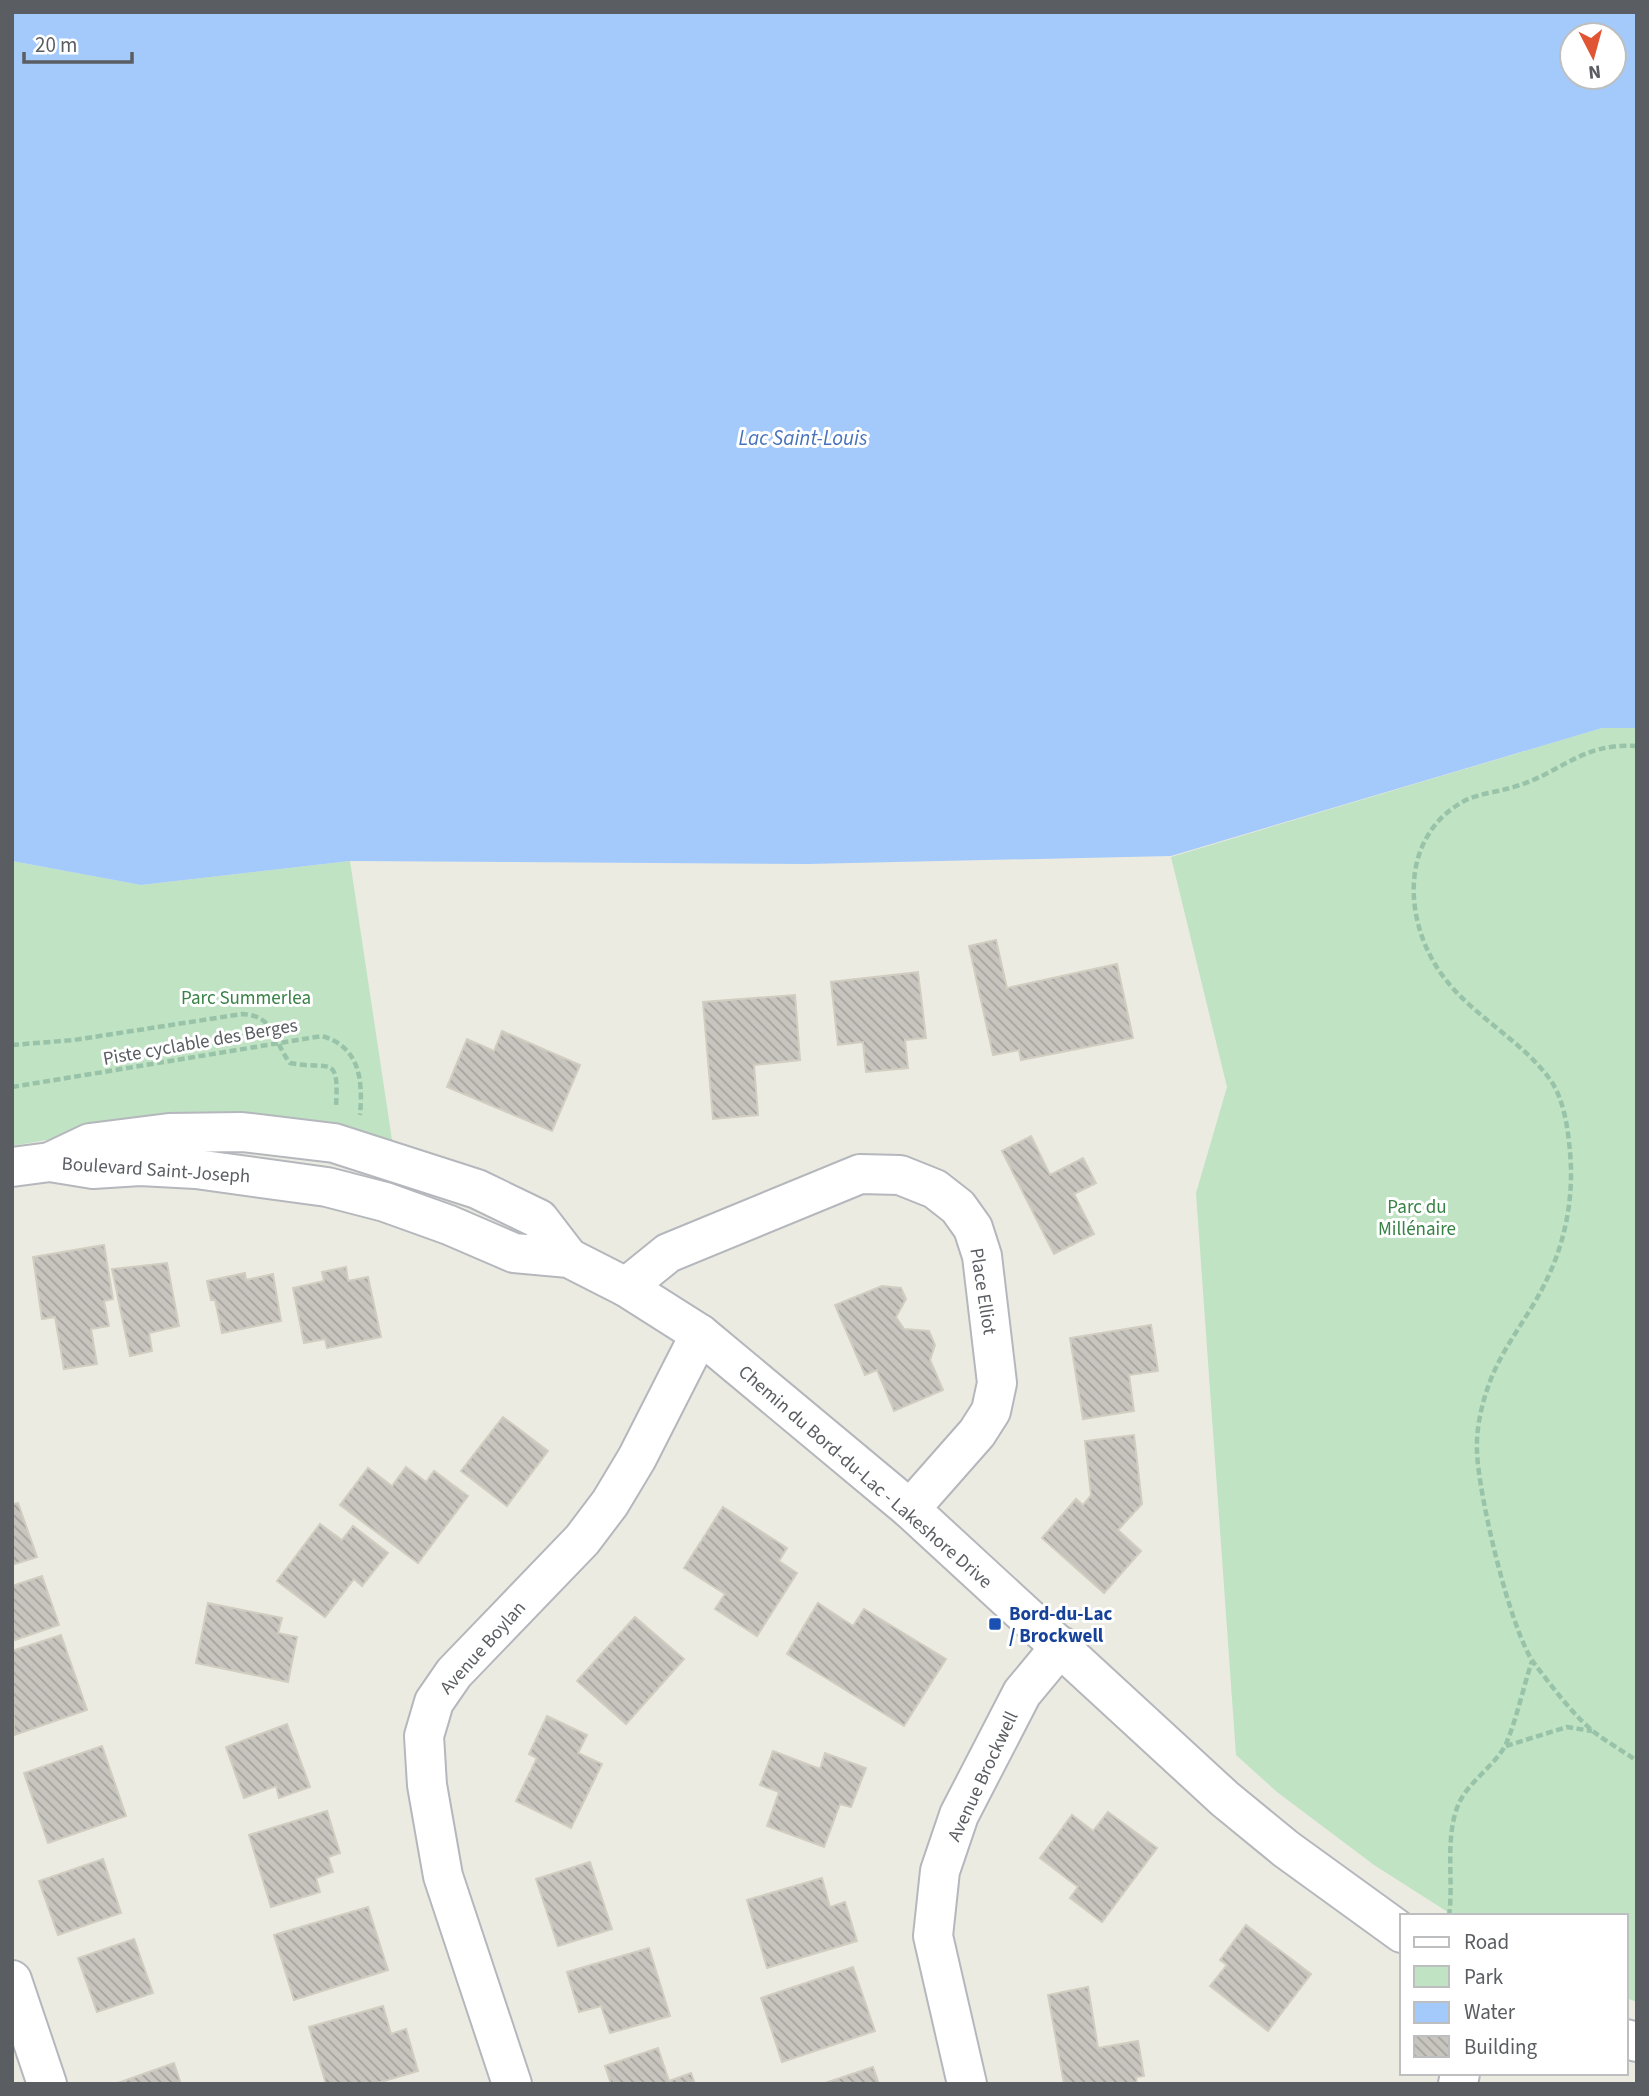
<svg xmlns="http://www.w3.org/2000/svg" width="1649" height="2096" font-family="'Source Sans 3',sans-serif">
	<defs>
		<pattern id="building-back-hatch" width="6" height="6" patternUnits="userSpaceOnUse" patternTransform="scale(1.75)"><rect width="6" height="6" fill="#c8c5bf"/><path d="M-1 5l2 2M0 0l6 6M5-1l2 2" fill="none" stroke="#a5a39f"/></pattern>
	</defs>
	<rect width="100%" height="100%" fill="#ecebe2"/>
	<g fill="#bfe3c3">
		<polygon points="1602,728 1637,728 1637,2002 1626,1998 1626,1916 1454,1916 1374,1865 1277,1792 1236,1755 1196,1193 1227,1087 1171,857"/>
		<polygon points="12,861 141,885 350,861 392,1140 335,1126 138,1124 12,1146"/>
	</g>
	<path fill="#a3cafb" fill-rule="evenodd" d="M12 12H1637V728H1602L1171 856 807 864 350 861 141 885 12 861ZM1572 35H1614V77H1572Z"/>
	<g fill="url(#building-back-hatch)" stroke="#d1cdc0" stroke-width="2">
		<polygon points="996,940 1007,988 1117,964 1133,1038 1021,1060 1019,1050 993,1055 969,946"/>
		<polygon points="918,972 926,1038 905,1040 908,1068 866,1072 863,1042 838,1045 831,982"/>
		<polygon points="795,995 800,1060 754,1065 758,1115 713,1119 703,1002"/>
		<polygon points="502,1031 580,1065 552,1131 447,1087 467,1039 494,1051"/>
		<polygon points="1031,1136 1050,1175 1083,1158 1096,1183 1074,1194 1094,1234 1054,1254 1002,1151"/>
		<polygon points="104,1245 113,1299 104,1301 109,1326 91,1329 97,1364 64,1369 55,1317 42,1319 33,1257"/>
		<polygon points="167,1263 179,1326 149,1333 152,1351 130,1356 112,1269"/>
		<polygon points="346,1267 348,1281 368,1277 381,1337 327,1348 325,1339 304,1343 293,1288 324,1281 322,1272"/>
		<polygon points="245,1273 246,1280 273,1274 281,1321 222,1333 215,1300 211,1300 207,1281"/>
		<polygon points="882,1286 901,1288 906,1299 896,1317 904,1329 929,1331 935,1345 930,1360 943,1390 894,1411 877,1370 865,1375 835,1305"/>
		<polygon points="1151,1325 1158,1371 1129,1375 1134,1411 1083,1419 1070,1338"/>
		<polygon points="503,1417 548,1451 507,1506 461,1471"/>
		<polygon points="1134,1435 1142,1504 1118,1530 1141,1551 1104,1593 1042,1538 1076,1499 1083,1505 1091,1495 1085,1441"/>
		<polygon points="406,1467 426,1482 434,1471 468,1496 418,1563 340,1505 368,1468 392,1486"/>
		<polygon points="18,1503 37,1557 12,1565 12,1504"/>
		<polygon points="723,1507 787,1548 779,1561 797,1573 757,1636 715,1609 725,1594 684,1568"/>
		<polygon points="320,1524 342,1540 353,1526 388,1553 362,1586 354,1579 325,1617 277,1581"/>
		<polygon points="42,1576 59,1625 12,1641 12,1586"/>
		<polygon points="208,1603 282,1618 278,1633 297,1637 288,1682 196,1663"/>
		<polygon points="818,1603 853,1626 864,1609 946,1659 904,1726 787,1654"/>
		<polygon points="635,1617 684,1659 626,1724 577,1681"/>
		<polygon points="61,1635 87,1710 14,1735 12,1651"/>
		<polygon points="547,1716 587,1735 578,1753 602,1764 571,1828 516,1801 537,1758 529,1754"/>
		<polygon points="287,1724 310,1787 279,1798 276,1786 244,1798 226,1747"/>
		<polygon points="102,1746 126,1816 48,1843 24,1773"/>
		<polygon points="773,1751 820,1769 825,1753 866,1768 851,1807 840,1804 824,1847 767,1826 779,1792 760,1785"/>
		<polygon points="327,1811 340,1853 328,1857 333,1872 316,1878 320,1892 271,1907 249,1835"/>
		<polygon points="1108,1812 1157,1848 1102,1922 1070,1898 1078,1887 1040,1858 1072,1815 1093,1831"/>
		<polygon points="103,1859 121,1913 58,1935 39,1881"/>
		<polygon points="590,1862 612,1929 558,1946 536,1879"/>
		<polygon points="822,1878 830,1907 845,1902 857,1941 767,1968 747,1900"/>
		<polygon points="368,1907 388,1970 294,2000 274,1935"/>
		<polygon points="1246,1925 1311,1974 1268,2031 1210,1986 1227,1965 1220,1960"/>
		<polygon points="134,1939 153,1993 97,2012 78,1958"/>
		<polygon points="649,1948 670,2016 610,2033 601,2006 579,2012 567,1972"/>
		<polygon points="853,1967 875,2031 782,2062 761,1998"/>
		<polygon points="1088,1987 1098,2048 1138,2041 1144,2076 1136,2077 1137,2084 1064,2084 1048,1995"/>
		<polygon points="383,2006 391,2034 406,2029 418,2071 374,2084 326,2084 309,2027"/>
		<polygon points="658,2048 669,2081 691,2073 695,2084 611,2084 605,2066"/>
		<polygon points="174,2063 181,2084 115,2084"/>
		<polygon points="873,2067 879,2084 822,2084"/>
	</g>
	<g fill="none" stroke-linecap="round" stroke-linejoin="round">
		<defs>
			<g id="minor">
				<polyline points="50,1162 93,1169 140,1166 196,1169 327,1187 385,1202 449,1225 514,1253 569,1258 626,1287 700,1334 910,1509 1225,1799 1286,1849 1402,1933"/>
				<polyline points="12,1167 50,1162 90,1143 169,1133 242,1132 334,1143 477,1189 539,1219 569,1258"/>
				<polyline points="626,1287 668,1253 860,1174 900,1175 935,1189 958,1207 973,1228 982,1256 997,1383 991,1411 977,1433 910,1509"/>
				<polyline points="12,1980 47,2084"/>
				<polyline points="1626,2039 1637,2042"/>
				<polyline points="512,2084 443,1876 427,1785 424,1736 434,1702 454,1673 582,1540 610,1503 637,1458 700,1334"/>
				<polyline points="967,2084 933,1936 940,1871 959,1815 1022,1693 1061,1646"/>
				<polyline points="1458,2084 1460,2073"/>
			</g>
		</defs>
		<use href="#minor" stroke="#b4b7bc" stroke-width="42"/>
		<g stroke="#99c3a9" stroke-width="4.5" stroke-dasharray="7 3.5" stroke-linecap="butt">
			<path d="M1637 746C1580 742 1560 775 1510 788 1496 792 1479 794 1466 800 1395 837 1403 931 1450 985 1479 1019 1522 1042 1549 1078 1564 1098 1568 1129 1570 1152 1574 1195 1566 1240 1547 1279 1530 1316 1501 1348 1488 1387 1481 1407 1476 1430 1477 1451 1478 1493 1510 1630 1534 1663 1551 1685 1572 1714 1594 1732 1607 1742 1623 1751 1637 1761"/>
			<path d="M12 1045 74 1040 242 1014C276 1016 272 1040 290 1063 331 1071 339 1052 336 1107"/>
			<path d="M12 1087 322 1036C360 1047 363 1080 360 1115"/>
			<polyline points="1506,1746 1567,1727 1592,1731"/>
			<path d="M1449 1916C1454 1880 1444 1837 1459 1803 1470 1780 1495 1766 1506 1744 1517 1718 1523 1688 1532 1661"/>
		</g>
		<use href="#minor" stroke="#fff" stroke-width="38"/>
	</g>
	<rect fill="#1a4fb4" stroke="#fff" stroke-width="2.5" x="988" y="1617" width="14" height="14" rx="3.5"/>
	<g text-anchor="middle" stroke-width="6" stroke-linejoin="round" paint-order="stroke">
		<g font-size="19" fill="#398245" stroke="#fff">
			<text x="246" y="1004">Parc Summerlea</text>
			<text x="1417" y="1213">Parc du<tspan x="1417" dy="22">Millénaire</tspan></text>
		</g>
		<g font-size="19" fill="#5a5d62" stroke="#fff">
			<text transform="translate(200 1041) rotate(-10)" y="7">Piste cyclable des Berges</text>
			<text transform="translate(156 1169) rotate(4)" y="7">Boulevard Saint-Joseph</text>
			<text transform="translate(984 1291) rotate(81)" y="7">Place Elliot</text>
			<text transform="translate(866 1476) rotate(41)" y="7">Chemin du Bord-du-Lac - Lakeshore Drive</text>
			<text transform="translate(482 1647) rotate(-48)" y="7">Avenue Boylan</text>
			<text transform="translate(982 1776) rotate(-65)" y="7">Avenue Brockwell</text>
		</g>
		<g font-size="19" font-weight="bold" fill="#164399" stroke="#fff" text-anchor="start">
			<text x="1009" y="1620">Bord-du-Lac<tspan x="1009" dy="22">/ Brockwell</tspan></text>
		</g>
		<g font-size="21" font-style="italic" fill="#4773bc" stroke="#fff">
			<text x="803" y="445">Lac Saint-Louis</text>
		</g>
	</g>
	<rect width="1649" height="2096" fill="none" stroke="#5a5d62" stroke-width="28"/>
	<rect x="1400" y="1914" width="228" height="161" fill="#ffffff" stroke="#bdbec0" stroke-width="2"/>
	<rect x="1414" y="1937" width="35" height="10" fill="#ffffff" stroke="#bdbec0" stroke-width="2"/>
	<text x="1464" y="1949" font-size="21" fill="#5a5d62">Road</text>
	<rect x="1414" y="1966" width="35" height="21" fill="#bfe3c3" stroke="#bdbec0" stroke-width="2"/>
	<text x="1464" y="1984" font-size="21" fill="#5a5d62">Park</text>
	<rect x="1414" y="2002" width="35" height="21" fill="#a3cafb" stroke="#bdbec0" stroke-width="2"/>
	<text x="1464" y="2019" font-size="21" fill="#5a5d62">Water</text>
	<rect x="1414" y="2036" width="35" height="21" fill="url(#building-back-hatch)" stroke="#bdbec0" stroke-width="2"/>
	<text x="1464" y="2054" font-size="21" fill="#5a5d62">Building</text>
	<g transform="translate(1593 56) rotate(174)"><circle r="33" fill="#ffffff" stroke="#bdbec0" stroke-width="2"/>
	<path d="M0-5L12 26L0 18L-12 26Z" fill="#e05634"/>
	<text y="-10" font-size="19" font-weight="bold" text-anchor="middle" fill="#5a5d62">N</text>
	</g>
	<path d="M24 52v10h108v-10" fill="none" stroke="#5a5d62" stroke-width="3.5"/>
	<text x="35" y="52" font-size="21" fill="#5a5d62" stroke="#ffffff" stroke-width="5" paint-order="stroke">20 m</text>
</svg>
